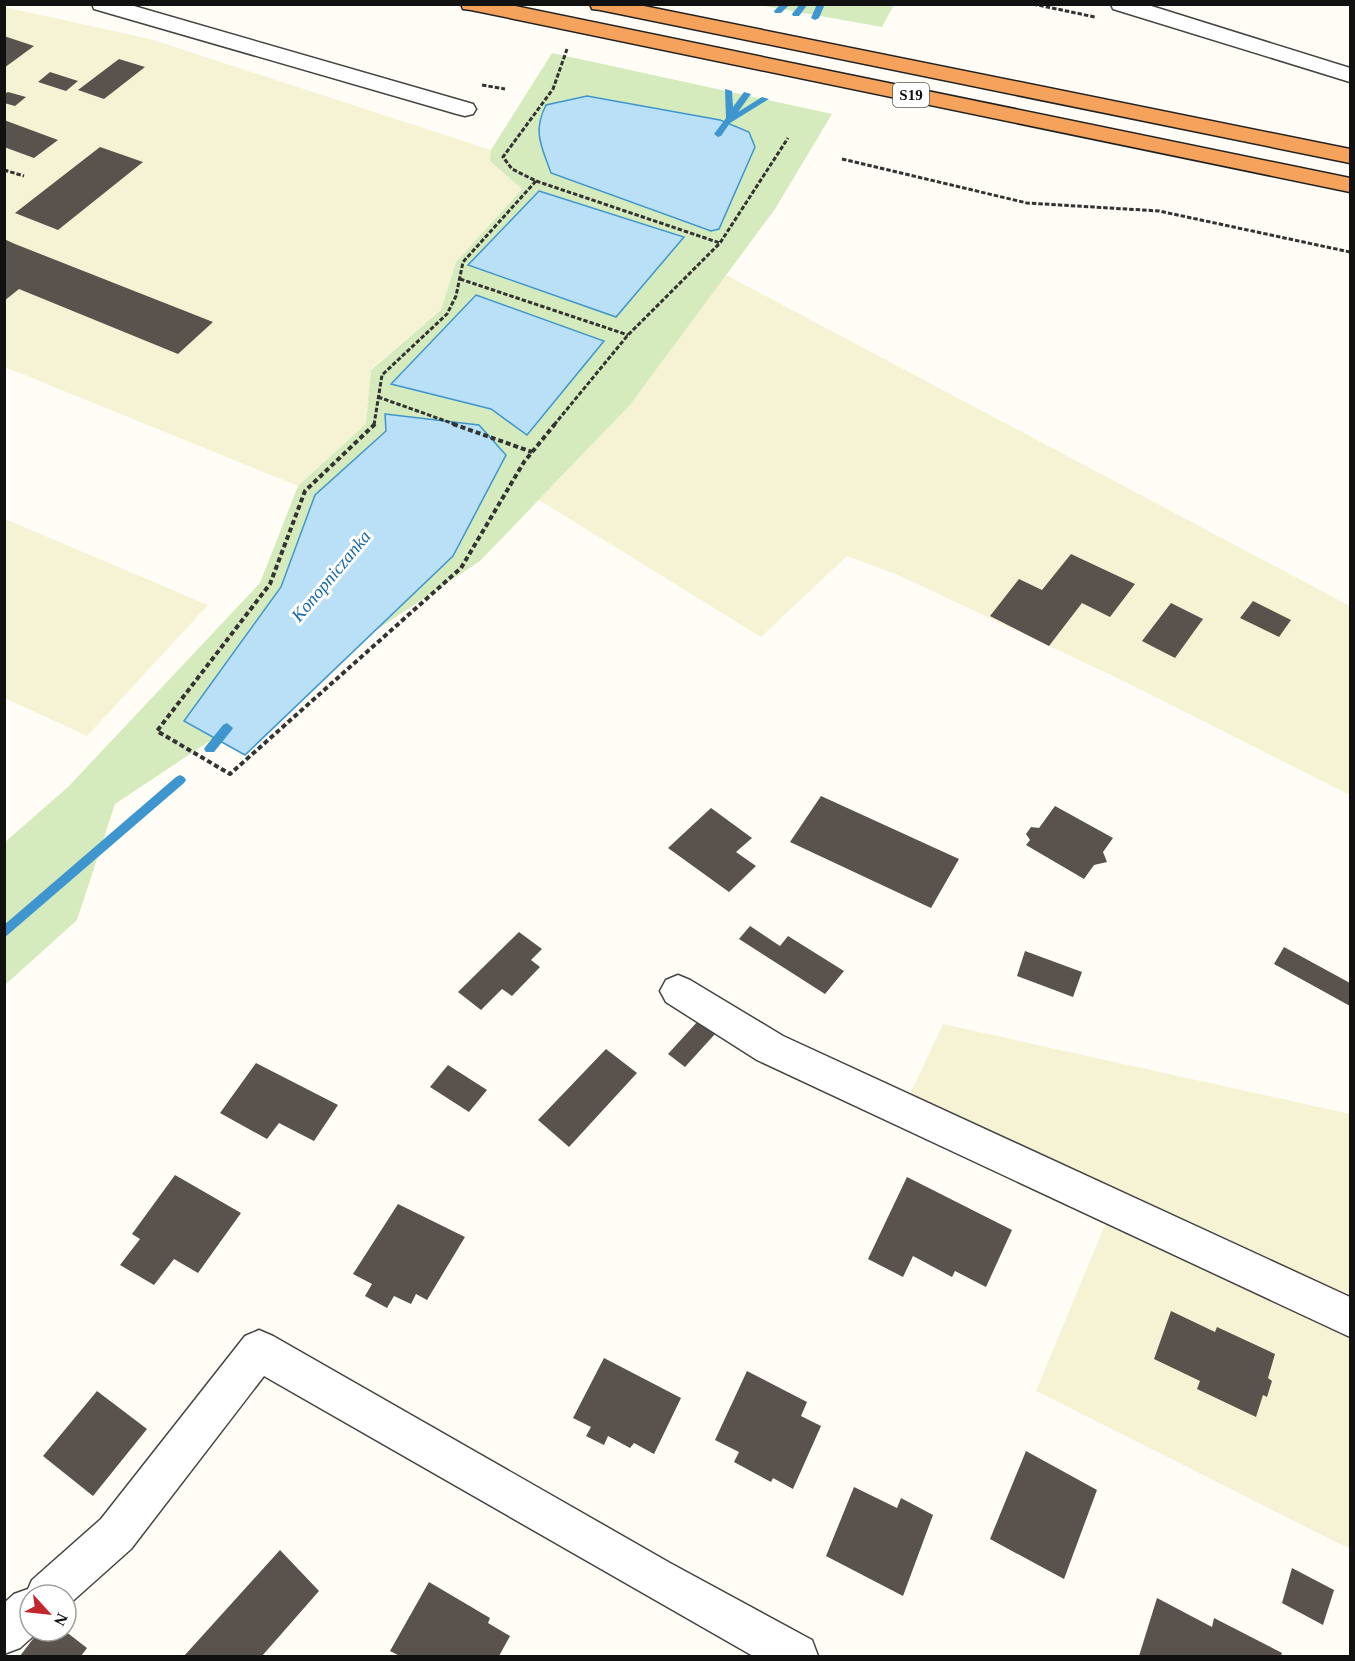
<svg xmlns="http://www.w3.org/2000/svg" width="1355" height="1661" font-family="'Times New Roman',serif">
	<rect width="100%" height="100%" fill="#fffdf5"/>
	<g fill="#f6f3d4">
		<polygon points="4,7 150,39 491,150 491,161 522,189 456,262 441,310 371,369 367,425 298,486 5,367"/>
		<polygon points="726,275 1350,606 1350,795 1128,683 898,575 847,556 761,637 539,500 630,405"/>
		<polygon points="5,519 208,605 87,736 5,698"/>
		<polygon points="943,1024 1350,1114 1350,1549 1036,1391 1114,1203 906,1103"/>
	</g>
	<g fill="#d5ebbd">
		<polygon points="759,5 894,5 882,27"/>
		<polygon points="552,53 832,114 775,209 630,405 480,561 115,804 77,920 5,985 5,842 68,787 260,583 298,486 366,424 371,370 441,310 456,262 522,189 490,161 491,150"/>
	</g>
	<g fill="#b9e0f7" stroke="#3f96cf" stroke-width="1.5">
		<path d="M587 96 720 120 749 132 755 147 719 229 711 231 551 173C542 147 532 132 546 105Z"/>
		<polygon points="539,191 684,237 616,317 468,265"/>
		<polygon points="476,295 604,341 527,435 491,409 391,384"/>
		<polygon points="385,414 479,425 506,455 453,556 245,755 184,721 281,587 315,495 386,431"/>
	</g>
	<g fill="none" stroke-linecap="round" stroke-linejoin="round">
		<g fill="#3f96cf" fill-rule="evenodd">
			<polygon points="781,4 790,4 781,13 775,13 774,11"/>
			<polygon points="800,4 808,4 799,16 793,16 792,14"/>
			<polygon points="817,4 825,4 819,18 815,20 811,18"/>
			<polygon points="725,89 732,91 733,107 744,92 751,94 738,112 762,97 769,99 730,123 721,136 718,137 714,134 726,118"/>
			<polygon points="227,723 233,728 231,731 214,752 206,752 204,749 206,746 223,725"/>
			<polygon points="180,775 184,777 186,780 184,783 4,938 4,925 176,777"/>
		</g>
	</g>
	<g fill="#5a524d">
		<polygon points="4,36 34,46 4,68"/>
		<polygon points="119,59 145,67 104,99 78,90"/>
		<polygon points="50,72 78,81 66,91 38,82"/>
		<polygon points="8,92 26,97 15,106 4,103 4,94"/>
		<polygon points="4,120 58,140 34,158 4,147"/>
		<polygon points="100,147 143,162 58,230 15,213"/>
		<polygon points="4,239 15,244 213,322 178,354 19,289 4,301"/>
		<polygon points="1071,554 1135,584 1110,617 1082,603 1049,646 990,616 1019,579 1042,590"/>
		<polygon points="1253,601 1291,620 1279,637 1240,618"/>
		<polygon points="1171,603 1203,619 1175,658 1142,641"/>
		<polygon points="821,796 959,859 931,908 790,842"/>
		<polygon points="1055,806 1113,838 1103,852 1107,862 1094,865 1084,879 1026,845 1030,840 1026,834 1031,827 1039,828"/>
		<polygon points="711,808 752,838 736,852 756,866 729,892 668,848"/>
		<polygon points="750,926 780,946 788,936 844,971 825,994 739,939"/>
		<polygon points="519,932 542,949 531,960 540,967 512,996 502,989 481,1010 458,992"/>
		<polygon points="1284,947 1350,983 1350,1006 1274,964"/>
		<polygon points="1025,951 1082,972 1073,997 1017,976"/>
		<polygon points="698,1021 715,1034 685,1067 668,1054"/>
		<polygon points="606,1049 637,1073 569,1147 538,1120"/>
		<polygon points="256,1063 338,1105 314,1141 279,1123 267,1139 220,1113"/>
		<polygon points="448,1065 487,1090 469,1112 430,1087"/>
		<polygon points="175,1175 241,1213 198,1273 174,1259 154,1285 120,1265 140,1239 132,1234"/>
		<polygon points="907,1177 1012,1230 986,1287 955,1271 952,1277 913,1256 903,1277 868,1259"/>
		<polygon points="398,1204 465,1237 427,1300 416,1294 411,1304 394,1296 387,1308 365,1296 372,1284 353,1274"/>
		<polygon points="1171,1311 1215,1332 1217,1327 1275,1354 1268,1378 1272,1381 1267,1397 1263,1395 1256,1417 1197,1389 1200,1381 1154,1359"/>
		<polygon points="604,1358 681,1398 654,1454 634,1443 630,1448 608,1436 604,1445 586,1436 591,1427 573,1418"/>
		<polygon points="747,1371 807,1402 801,1416 821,1426 793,1489 773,1478 771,1482 734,1462 739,1452 715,1440"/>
		<polygon points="97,1391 147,1429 93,1496 43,1456"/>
		<polygon points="1026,1451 1097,1490 1064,1579 990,1539"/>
		<polygon points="854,1487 897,1508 901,1498 933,1515 903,1596 826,1556"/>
		<polygon points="280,1550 319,1591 262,1656 184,1656"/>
		<polygon points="1292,1568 1334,1590 1323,1625 1282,1603"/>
		<polygon points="429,1582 490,1618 488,1623 510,1636 499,1656 400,1656 390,1651"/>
		<polygon points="1157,1598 1212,1627 1214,1618 1282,1653 1281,1656 1139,1656"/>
		<polygon points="39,1631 65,1631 87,1648 81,1656 20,1656"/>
	</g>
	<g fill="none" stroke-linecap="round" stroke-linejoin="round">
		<defs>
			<g id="minor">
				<polygon points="92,4 127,4 473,104 476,109 473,114 465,116 457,114 94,9"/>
				<polygon points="1111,4 1145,4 1350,68 1350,82 1113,9"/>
				<polygon points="678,975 690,980 783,1036 1350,1297 1350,1337 757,1060 666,1002 660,991 666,980"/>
				<polygon points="259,1330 273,1336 670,1563 812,1640 818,1656 753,1656 264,1376 131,1549 66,1607 66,1595 30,1595 30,1631 39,1631 20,1648 4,1654 4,1603 14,1594 28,1589 32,1580 101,1519 245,1336"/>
			</g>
			<g id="highway">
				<polygon points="461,4 505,4 1350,178 1350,192 471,10 463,9"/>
				<polygon points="590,4 634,4 1350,149 1350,163 600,10 592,9"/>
			</g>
		</defs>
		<use href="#minor" stroke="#444" stroke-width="3"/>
		<use href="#highway" stroke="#222" stroke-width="3"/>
		<g stroke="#333" stroke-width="3" stroke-dasharray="4.5 2" stroke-linecap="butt">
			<polyline points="1033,4 1095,17"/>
			<polyline points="482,85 505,89"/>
			<polyline points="842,159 1027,203 1159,211 1350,252"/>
			<polyline points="4,170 24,176"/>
			<polyline points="536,181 720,243"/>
			<polyline points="460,279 628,335"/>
			<polyline points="378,397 457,425"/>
			<polyline points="374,425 382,375 447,314 456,296 463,262 536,181 512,169 503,157 553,89 567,49"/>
			<polyline points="554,425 628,335 720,243 788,138"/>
		</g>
		<g stroke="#333" stroke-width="4" stroke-dasharray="5 3" stroke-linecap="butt">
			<polyline points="375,424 305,491 270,584 157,731 230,774 461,568 524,462 555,424"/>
			<polyline points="453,424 532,452"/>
		</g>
		<use href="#minor" fill="#fff" fill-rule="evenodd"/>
		<use href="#highway" fill="#f5a25d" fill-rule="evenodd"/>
	</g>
	<g text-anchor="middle" stroke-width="6" stroke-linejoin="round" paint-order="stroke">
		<rect fill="#fff" stroke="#585858" stroke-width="1.5" x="893" y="83" width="36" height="24" rx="4.5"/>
		<g font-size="15" font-weight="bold" fill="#111">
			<text x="911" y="100">S19</text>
		</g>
		<g font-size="18" font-style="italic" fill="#1768a6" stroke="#fff">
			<text transform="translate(331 576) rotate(-50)" y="6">Konopniczanka</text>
		</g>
	</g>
	<rect width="1355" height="1661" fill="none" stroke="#111111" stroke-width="12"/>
	<g transform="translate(48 1613) rotate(117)"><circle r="28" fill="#ffffff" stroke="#a0a0a0" stroke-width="1.5"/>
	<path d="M0-4.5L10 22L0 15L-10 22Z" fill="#c4262e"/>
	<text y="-9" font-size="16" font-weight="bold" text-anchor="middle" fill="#111111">N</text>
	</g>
</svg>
